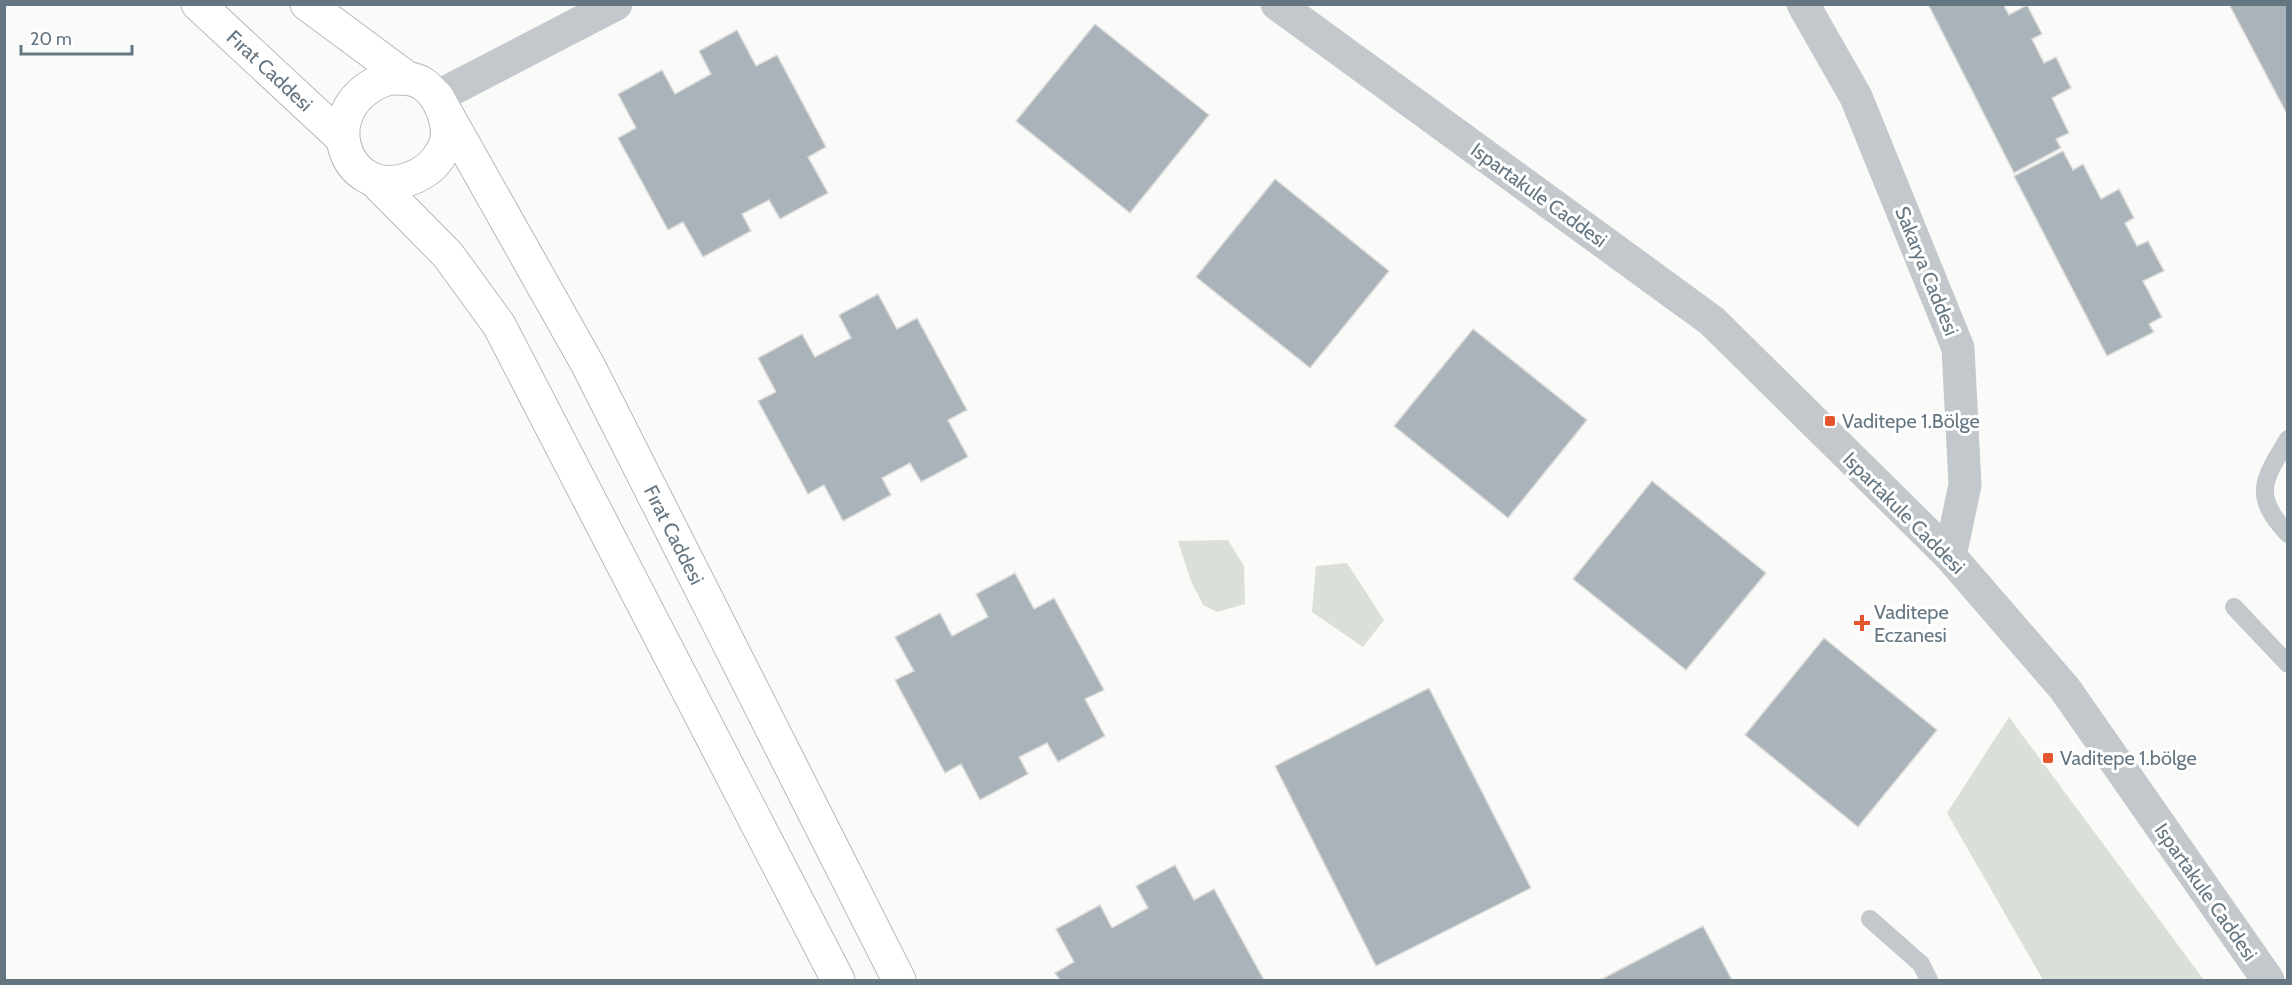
<svg xmlns="http://www.w3.org/2000/svg" width="2292" height="985" font-family="Cabin,sans-serif">
	<rect width="100%" height="100%" fill="#fafaf8"/>
	<g fill="#dadfd7">
		<polygon points="1228,540 1244,566 1245,604 1217,612 1203,605 1191,581 1178,541"/>
		<polygon points="1347,563 1384,620 1363,647 1312,612 1316,566"/>
		<polygon points="2009,717 2204,980 2043,980 1947,813"/>
	</g>
	<g fill="#aab3b9" stroke="#dcdcda" stroke-width="1.5">
		<polygon points="1928,4 2003,4 2009,15 2027,5 2042,34 2032,39 2044,63 2056,57 2071,88 2052,98 2069,133 2056,139 2061,148 2014,173"/>
		<polygon points="2229,4 2288,4 2288,116"/>
		<polygon points="1095,24 1209,115 1130,213 1016,121"/>
		<polygon points="737,30 756,66 777,55 826,147 808,157 828,193 780,219 769,200 742,214 751,231 703,257 683,222 668,230 618,138 636,128 618,94 662,70 675,94 711,74 699,51"/>
		<polygon points="2063,151 2073,170 2083,164 2101,199 2119,189 2134,218 2125,223 2137,246 2148,241 2164,271 2143,281 2162,317 2149,324 2154,332 2107,356 2014,176"/>
		<polygon points="1275,179 1389,271 1310,368 1196,277"/>
		<polygon points="878,294 897,329 917,318 967,410 948,420 968,457 921,482 910,463 882,478 891,495 843,521 824,485 808,494 758,401 776,392 758,358 802,334 815,357 851,338 839,315"/>
		<polygon points="1473,329 1587,420 1508,518 1394,426"/>
		<polygon points="1652,481 1766,573 1686,670 1573,579"/>
		<polygon points="1015,573 1034,609 1054,598 1104,690 1085,699 1105,736 1058,762 1047,743 1019,757 1028,774 980,800 961,764 945,773 895,680 914,671 895,637 940,613 952,636 988,617 976,594"/>
		<polygon points="1824,638 1937,730 1858,827 1745,735"/>
		<polygon points="1429,688 1531,888 1376,966 1275,766"/>
		<polygon points="1175,865 1194,900 1214,889 1264,980 1060,980 1055,973 1074,962 1056,929 1100,905 1112,928 1148,908 1136,886"/>
		<polygon points="1703,926 1732,980 1600,980"/>
	</g>
	<g fill="none" stroke-linecap="round" stroke-linejoin="round">
		<defs>
			<g id="secondary">
				<path id="s1" d="M198 4 341 137"/>
				<polyline points="307,4 407,78"/>
				<path d="M389 78C399 78 410 77 420 82 440 93 455 129 443 150 436 164 424 174 409 179 343 202 310 104 389 78Z"/>
				<path id="s2" d="M437 97 588 365 899 980"/>
				<polyline points="376,182 448,255 499,325 838,980"/>
			</g>
		</defs>
		<use href="#secondary" stroke="#b3babf" stroke-width="35"/>
		<g stroke="#c3c8cc" stroke-width="18">
			<path d="M2288 439C2264 479 2251 495 2288 534"/>
			<polyline points="2234,607 2288,664"/>
			<polyline points="1870,919 1921,964 1929,980"/>
		</g>
		<g stroke="#c3c8cc" stroke-width="33">
			<polyline points="1277,4 1712,321 1950,556 2065,689 2268,980"/>
			<polyline points="1803,4 1856,97 1958,348 1965,485 1950,556"/>
			<polyline points="437,97 616,4"/>
		</g>
		<use href="#secondary" stroke="#fff" stroke-width="33"/>
	</g>
	<g fill="#e4572e" stroke="#fff" stroke-width="2">
		<rect x="1824" y="415" width="12" height="12" rx="3"/>
		<path d="M1859 614h6v6h6v6h-6v6h-6v-6h-6v-6h6z"/>
		<rect x="2042" y="752" width="12" height="12" rx="3"/>
	</g>
	<g text-anchor="middle" stroke-width="6" stroke-linejoin="round" paint-order="stroke">
		<g font-size="20" fill="#657683" stroke="#fff">
			<text dy="7" stroke="none"><textPath href="#s1" startOffset="98">Fırat Caddesi</textPath></text>
			<text transform="translate(1539 195) rotate(36)" y="7">Ispartakule Caddesi</text>
			<text transform="translate(1927 271) rotate(68)" y="7">Sakarya Caddesi</text>
			<text transform="translate(1904 513) rotate(45)" y="7">Ispartakule Caddesi</text>
			<text dy="7" stroke="none"><textPath href="#s2" startOffset="498">Fırat Caddesi</textPath></text>
			<text transform="translate(2206 892) rotate(55)" y="7">Ispartakule Caddesi</text>
		</g>
		<g font-size="20" fill="#657683" stroke="#fff" text-anchor="start">
			<text x="1842" y="428">Vaditepe 1.Bölge</text>
			<text x="1874" y="619">Vaditepe<tspan x="1874" dy="23">Eczanesi</tspan></text>
			<text x="2060" y="765">Vaditepe 1.bölge</text>
		</g>
	</g>
	<rect width="2292" height="985" fill="none" stroke="#657683" stroke-width="12"/>
	<path d="M21 45v9h111v-9" fill="none" stroke="#657683" stroke-width="3"/>
	<text x="30" y="45" font-size="18" fill="#657683" stroke="#ffffff" stroke-width="4.5" paint-order="stroke">20 m</text>
</svg>
